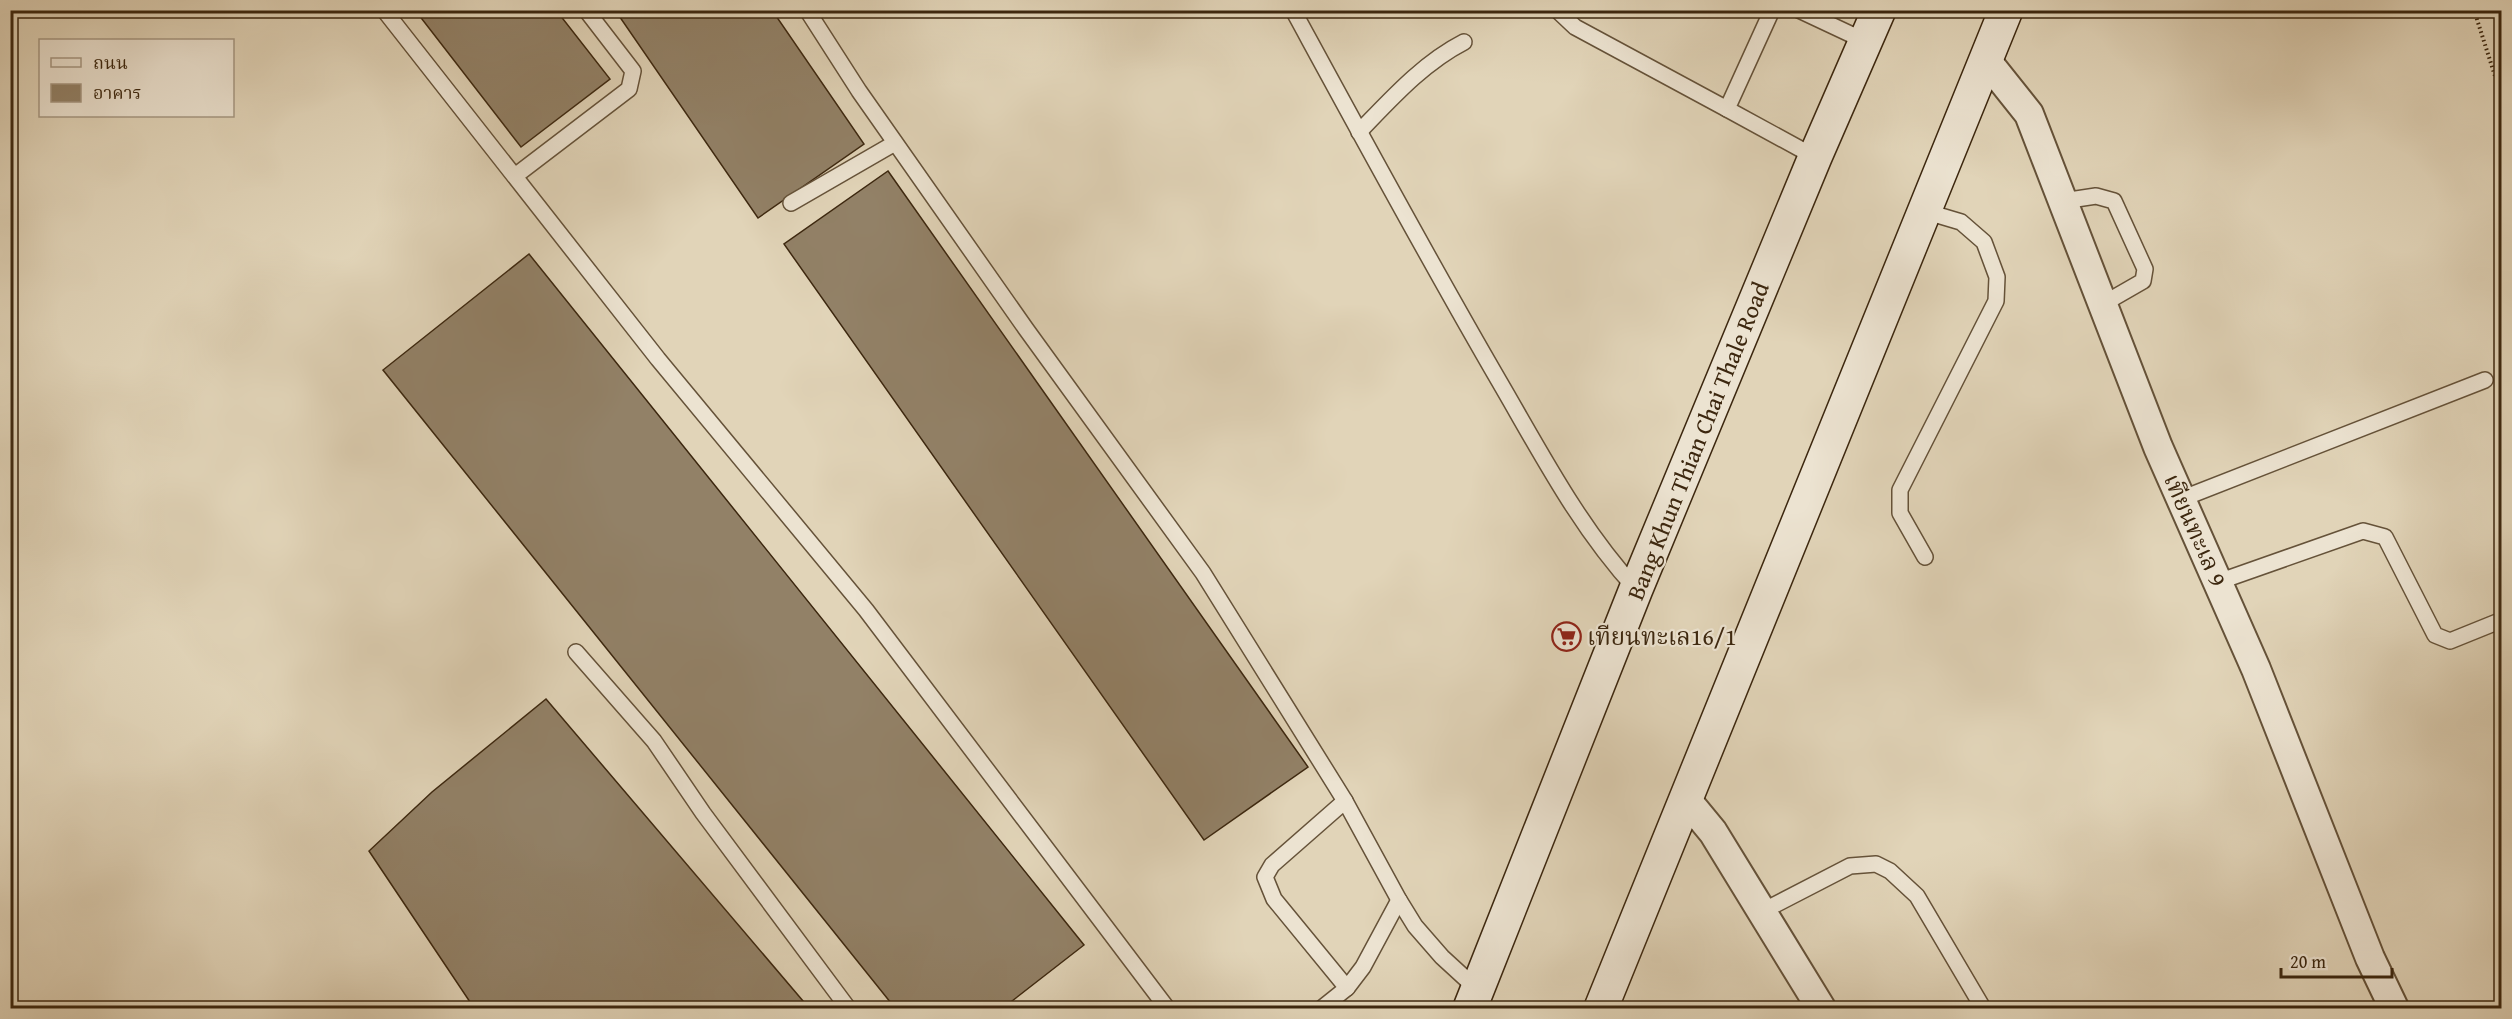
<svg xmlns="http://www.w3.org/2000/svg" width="2512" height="1019" font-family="'Gentium Book Plus','Noto Serif Thai',serif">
	<rect width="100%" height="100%" fill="#e1d4b8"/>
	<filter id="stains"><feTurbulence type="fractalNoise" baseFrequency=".00333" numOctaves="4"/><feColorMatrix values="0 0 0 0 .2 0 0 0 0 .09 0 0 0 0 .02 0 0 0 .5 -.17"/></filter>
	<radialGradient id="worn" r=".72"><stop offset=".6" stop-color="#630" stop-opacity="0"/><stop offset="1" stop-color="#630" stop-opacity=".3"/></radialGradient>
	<g fill="#928167" stroke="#3c270f" stroke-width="1.5">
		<polygon points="415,10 556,10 610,79 521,147"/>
		<polygon points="615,10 772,10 864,144 758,218"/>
		<polygon points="888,171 1308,767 1204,840 784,244"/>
		<polygon points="529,254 1084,945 1003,1008 895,1008 383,370"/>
		<polygon points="546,699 809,1008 474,1008 369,851 432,792"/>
	</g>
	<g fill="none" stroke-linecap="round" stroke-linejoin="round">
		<defs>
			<g id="service">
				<polyline points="384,10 658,359 866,610 1167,1008"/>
				<polyline points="807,10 859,91 1026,329 1203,573 1345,801 1399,900 1415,926 1442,957 1478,990"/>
				<path d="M1293 10C1361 135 1428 259 1499 381 1541 453 1579 527 1636 589"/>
				<polyline points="1557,10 1575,27 1727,109"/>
				<polyline points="1772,10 1727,109 1815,157"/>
				<polyline points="1799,10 1865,41"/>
				<path d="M1359 132C1391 99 1423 63 1464 42"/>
				<polyline points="515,176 629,89 633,71 586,10"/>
				<polyline points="2063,201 2096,196 2114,201 2145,269 2143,281 2103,304"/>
				<polyline points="791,203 895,143"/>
				<polyline points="1924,211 1961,222 1984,242 1997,277 1996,301 1900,490 1900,513 1925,557"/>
				<polyline points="2181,499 2485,380"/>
				<polyline points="2218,582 2363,531 2385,537 2435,635 2450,641 2502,620"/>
				<polyline points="576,652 654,741 703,813 848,1008"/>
				<polyline points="1761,912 1850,866 1876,864 1890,871 1917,896 1983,1008"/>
				<polyline points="1347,988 1363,967 1399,900"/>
				<polyline points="1322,1008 1347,988 1274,899 1265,877 1272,865 1345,801"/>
			</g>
			<g id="minor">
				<polyline points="1986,60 2029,114 2158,447 2256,669 2370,958 2394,1008"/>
				<polyline points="1685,798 1713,832 1821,1008"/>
			</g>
			<g id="secondary">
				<polyline points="1470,1008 1636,589 1815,157 1879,10"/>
				<polyline points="1601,1008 2006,10"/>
			</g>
		</defs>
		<use href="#service" stroke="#655239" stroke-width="18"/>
		<use href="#minor" stroke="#655239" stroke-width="32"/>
		<use href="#secondary" stroke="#3c270f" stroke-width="36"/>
		<polyline stroke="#3c270f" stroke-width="4" stroke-dasharray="1.5 3" stroke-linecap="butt" points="2474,10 2502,98"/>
		<use href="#service" stroke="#ece3d1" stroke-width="15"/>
		<use href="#minor" stroke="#ece3d1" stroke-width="28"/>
		<use href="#secondary" stroke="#ece3d1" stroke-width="33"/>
	</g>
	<defs>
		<symbol id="supermarket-ring" viewBox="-11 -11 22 22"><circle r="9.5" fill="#ece3d1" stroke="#8f2418" stroke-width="1.5"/><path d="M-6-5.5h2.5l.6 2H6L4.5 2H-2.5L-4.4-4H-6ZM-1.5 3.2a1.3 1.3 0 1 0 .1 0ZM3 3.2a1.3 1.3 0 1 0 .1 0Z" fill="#8f2418"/></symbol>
	</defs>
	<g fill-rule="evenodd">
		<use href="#supermarket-ring" x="1550" y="620" width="33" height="33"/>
	</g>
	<g text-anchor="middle" stroke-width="4.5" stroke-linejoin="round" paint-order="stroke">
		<g font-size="24" fill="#3c270f" stroke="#ece3d1">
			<text transform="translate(1698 441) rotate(-68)" y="8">Bang Khun Thian Chai Thale Road</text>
			<text transform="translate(2195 530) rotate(66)" y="8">เทียนทะเล 9</text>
		</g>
		<g font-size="24" fill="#3c270f" stroke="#ece3d1" text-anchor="start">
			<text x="1587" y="645">เทียนทะเล16/1</text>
		</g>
	</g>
	<rect width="2512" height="1019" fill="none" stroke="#e1d4b8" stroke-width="36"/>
	<rect x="12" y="12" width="2488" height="995" fill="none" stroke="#3c270f" stroke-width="3"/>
	<rect x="18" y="18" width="2476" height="983" fill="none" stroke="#3c270f" stroke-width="1.5"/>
	<rect x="39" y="39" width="195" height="78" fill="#ece3d1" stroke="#a69883" stroke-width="1.5"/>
	<rect x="51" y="58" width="30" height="9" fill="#ece3d1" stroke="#a69883" stroke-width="1.5"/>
	<text x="93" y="69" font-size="18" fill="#3c270f">ถนน</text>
	<rect x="51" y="84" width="30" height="18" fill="#928167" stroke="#a69883" stroke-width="1.5"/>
	<text x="93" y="99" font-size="18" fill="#3c270f">อาคาร</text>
	<path d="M2281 968v9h111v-9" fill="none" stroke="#3c270f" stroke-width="3"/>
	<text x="2290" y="968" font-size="18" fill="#3c270f" stroke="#ece3d1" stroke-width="4.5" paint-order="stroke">20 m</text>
	<rect width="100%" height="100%" filter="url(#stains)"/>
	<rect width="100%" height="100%" fill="url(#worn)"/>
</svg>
